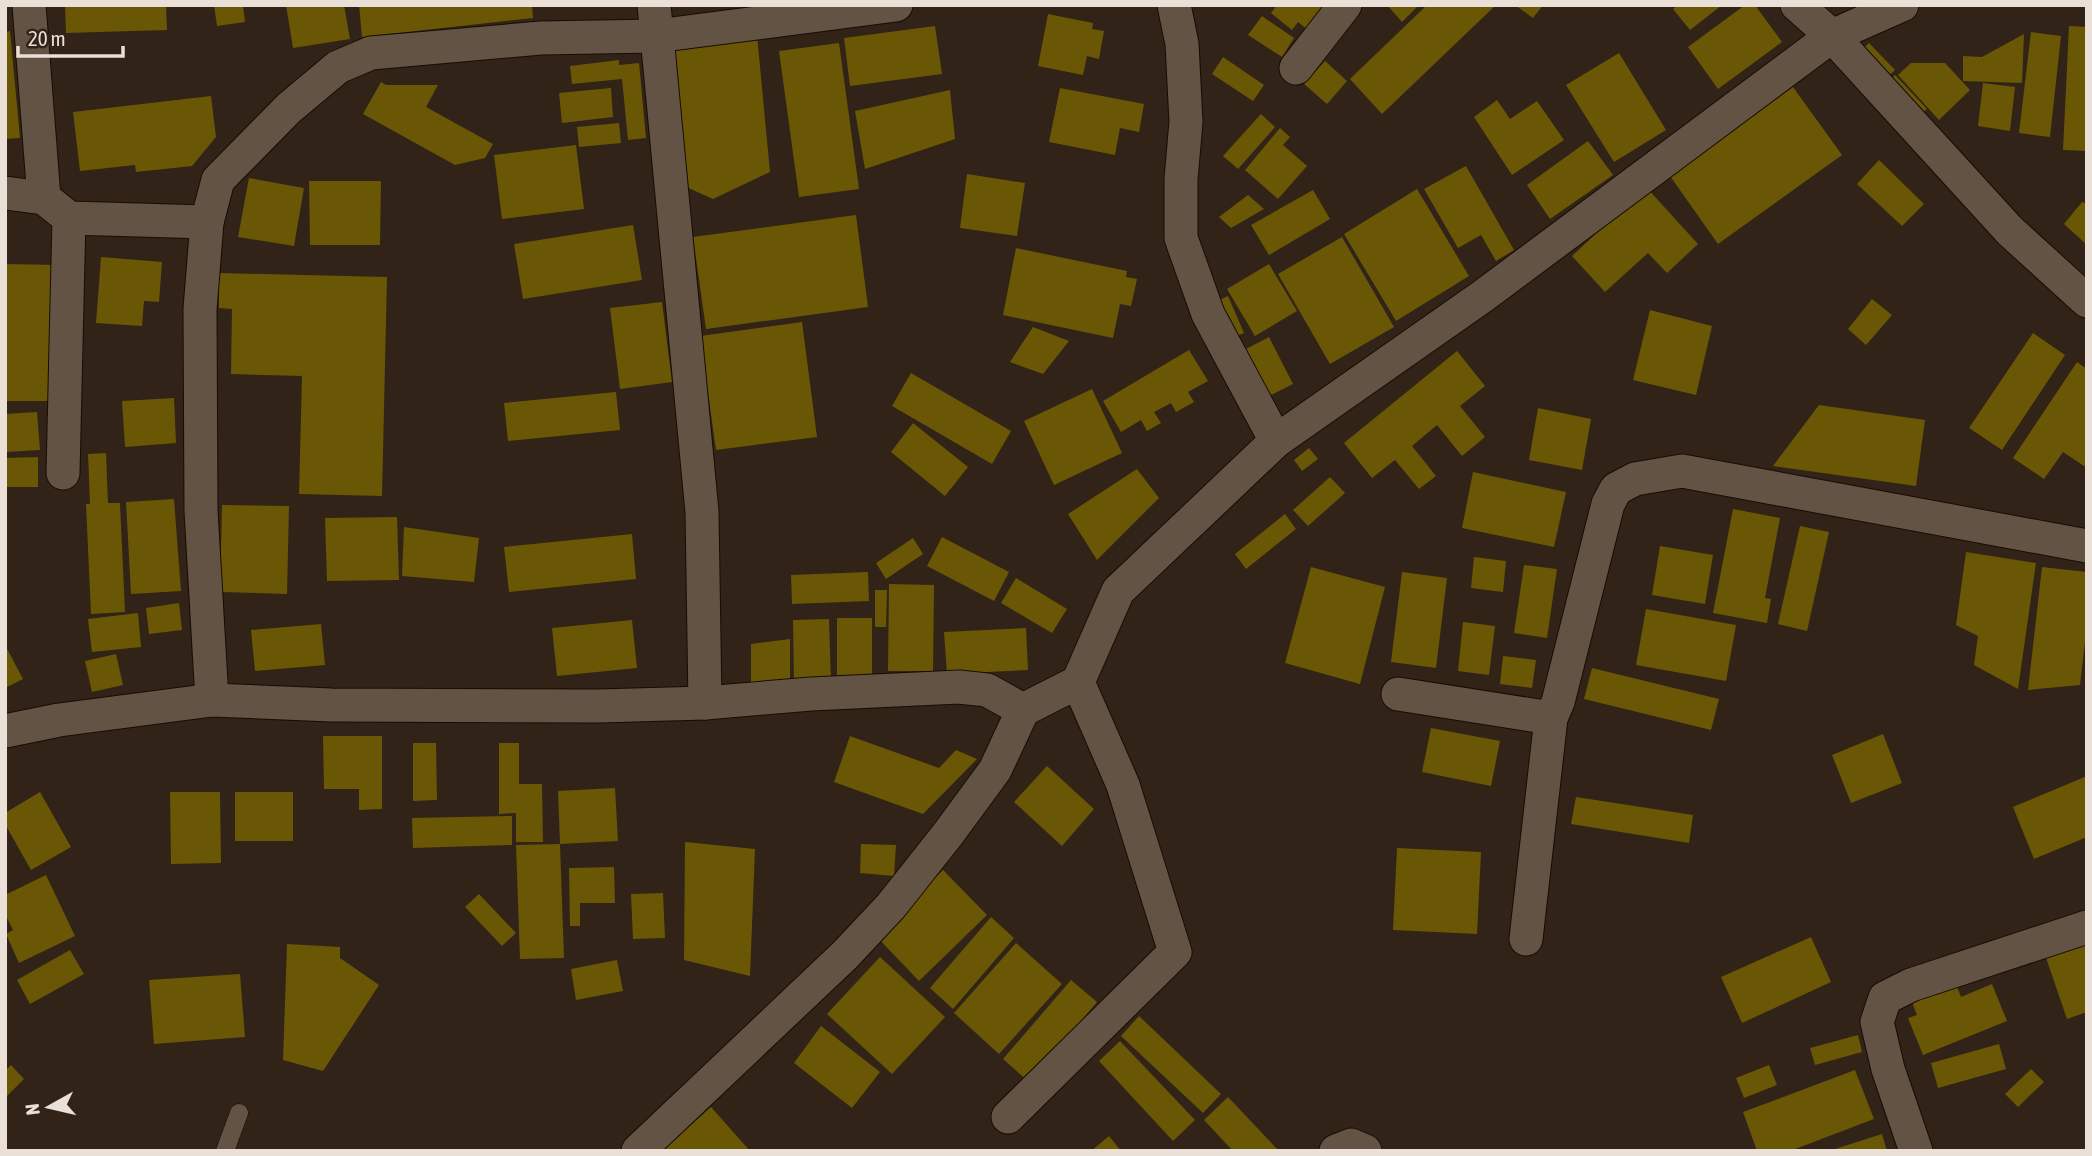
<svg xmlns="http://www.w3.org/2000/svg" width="2092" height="1156" font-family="'Asap Condensed',sans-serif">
	<rect width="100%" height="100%" fill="#312317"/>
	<g fill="#695705">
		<polygon points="65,5 166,5 167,30 66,33"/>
		<polygon points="214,5 243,5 245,22 217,26"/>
		<polygon points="286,5 344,5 350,39 293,48"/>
		<polygon points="359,5 532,5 533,18 362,37"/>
		<polygon points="1277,5 1329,5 1309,31 1298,22 1292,30 1271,13"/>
		<polygon points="1387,5 1419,5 1402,22"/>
		<polygon points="1427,5 1496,5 1382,114 1350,79"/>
		<polygon points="1515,5 1543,5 1533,18"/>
		<polygon points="1678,5 1722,5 1690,30 1673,9"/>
		<polygon points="1745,5 1755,5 1782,42 1718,89 1688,47"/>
		<polygon points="1048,14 1093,23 1092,29 1104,31 1099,59 1087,56 1083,75 1038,66"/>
		<polygon points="1262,16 1294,38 1282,57 1248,35"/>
		<polygon points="935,26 942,74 850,86 844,38"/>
		<polygon points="2069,26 2087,27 2087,151 2063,150"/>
		<polygon points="10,31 20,138 5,139 5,32"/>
		<polygon points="2031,32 2061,36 2050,137 2019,133"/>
		<polygon points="2024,34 2022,83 1963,81 1963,56 1982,57"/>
		<polygon points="757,35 770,172 713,199 684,186 672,44"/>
		<polygon points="839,43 859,189 799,197 779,51"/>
		<polygon points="1869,43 1895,70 1880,84 1854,57"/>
		<polygon points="1619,53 1666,130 1614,162 1566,85"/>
		<polygon points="1223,57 1264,85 1253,101 1212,74"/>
		<polygon points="619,60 619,65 639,63 646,138 628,140 622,79 572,84 570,66"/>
		<polygon points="1325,61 1347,81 1327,104 1304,84"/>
		<polygon points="1911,63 1945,63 1970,90 1939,120 1898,75"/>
		<polygon points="1895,75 1927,109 1913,122 1882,88"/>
		<polygon points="381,82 386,85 438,85 426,107 493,144 485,158 455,165 363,114"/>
		<polygon points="1983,83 2015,87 2010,131 1978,126"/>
		<polygon points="1793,87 1842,155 1718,244 1670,176"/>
		<polygon points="611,88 613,117 562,123 559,93"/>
		<polygon points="1060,88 1144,104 1139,132 1120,128 1115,155 1049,142"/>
		<polygon points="950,90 955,139 865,169 855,111"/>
		<polygon points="211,96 216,137 192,166 136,172 135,165 80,171 73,112"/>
		<polygon points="1497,100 1510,119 1537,101 1564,140 1512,175 1474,117"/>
		<polygon points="1261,114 1275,127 1238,169 1223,156"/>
		<polygon points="619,123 621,143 579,147 577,127"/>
		<polygon points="1280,128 1290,137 1283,145 1307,166 1278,199 1245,170"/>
		<polygon points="1588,141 1613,175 1550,219 1527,185"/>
		<polygon points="576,145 584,209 502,219 494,155"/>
		<polygon points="1879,160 1924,204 1902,226 1857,184"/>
		<polygon points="1466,166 1514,250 1496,261 1481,235 1458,248 1424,189"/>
		<polygon points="967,174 1025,183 1017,236 960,228"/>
		<polygon points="249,178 304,188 294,246 238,237"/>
		<polygon points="309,181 381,181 380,245 310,245"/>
		<polygon points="1646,187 1698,244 1667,273 1648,253 1605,292 1572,256"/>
		<polygon points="1417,189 1469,276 1396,321 1344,234"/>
		<polygon points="1313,190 1330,219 1269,255 1251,225"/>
		<polygon points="1248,195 1264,209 1231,228 1219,217"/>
		<polygon points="2082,202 2087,204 2087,245 2064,224"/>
		<polygon points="856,215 868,307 706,329 693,237"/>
		<polygon points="633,225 642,280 523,299 514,244"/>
		<polygon points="1342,237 1394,327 1330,364 1278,274"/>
		<polygon points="1016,248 1127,271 1126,277 1137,279 1131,306 1120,304 1113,338 1003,315"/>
		<polygon points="101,257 162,262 159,302 144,301 142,326 96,323"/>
		<polygon points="5,264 59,265 58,401 5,401"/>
		<polygon points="1269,264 1297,311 1255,336 1227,289"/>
		<polygon points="219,273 387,277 382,496 299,494 302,376 231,374 232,309 219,308"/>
		<polygon points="1228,296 1244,333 1229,339 1213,303"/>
		<polygon points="1872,299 1892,315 1866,345 1848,329"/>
		<polygon points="662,302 672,382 620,389 610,308"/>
		<polygon points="1650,310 1712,326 1696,395 1633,380"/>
		<polygon points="802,322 817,437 716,450 700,336"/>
		<polygon points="1033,327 1069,341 1043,374 1010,362"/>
		<polygon points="2033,333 2065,355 2002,450 1969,428"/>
		<polygon points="1269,337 1293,384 1269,396 1246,349"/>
		<polygon points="1189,350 1208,381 1188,392 1194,402 1176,412 1171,403 1154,412 1161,423 1147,431 1141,420 1121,432 1103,401"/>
		<polygon points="1457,351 1485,386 1460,406 1485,437 1462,456 1437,425 1412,446 1436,476 1419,489 1395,460 1372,478 1344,443"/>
		<polygon points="2077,362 2087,369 2087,468 2063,452 2044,479 2013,458"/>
		<polygon points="911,373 1011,431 992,464 892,406"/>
		<polygon points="1092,389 1122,453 1054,485 1024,421"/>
		<polygon points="616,392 620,430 508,441 504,403"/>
		<polygon points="174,398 176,443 125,447 122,401"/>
		<polygon points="1819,405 1925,420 1916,486 1773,466"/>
		<polygon points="1538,408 1591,419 1582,470 1529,460"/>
		<polygon points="37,412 40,450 5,452 5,414"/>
		<polygon points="913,423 968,467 945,496 891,452"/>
		<polygon points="1309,448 1318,459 1302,471 1294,460"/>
		<polygon points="106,453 108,503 120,503 125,612 91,614 86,504 90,504 88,454"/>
		<polygon points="38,457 38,487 5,487 5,458"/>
		<polygon points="1137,469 1159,498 1097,560 1068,514"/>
		<polygon points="1473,472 1566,492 1554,547 1462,528"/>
		<polygon points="1330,477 1345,493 1308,526 1293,510"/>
		<polygon points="174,499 181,591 131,594 126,502"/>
		<polygon points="222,505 289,506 287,594 220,592"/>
		<polygon points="1733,509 1780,518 1765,598 1771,599 1767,623 1713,613"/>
		<polygon points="1285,514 1296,529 1246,569 1235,554"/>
		<polygon points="397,517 399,580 327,581 325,518"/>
		<polygon points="1800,526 1829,532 1807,631 1778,624"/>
		<polygon points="404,527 479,538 474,582 402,576"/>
		<polygon points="632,534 636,579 509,592 504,547"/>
		<polygon points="942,537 1009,572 994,601 927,566"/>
		<polygon points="913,538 923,554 886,579 876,563"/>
		<polygon points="1660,546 1713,555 1705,604 1652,595"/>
		<polygon points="1966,552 2036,563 2018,689 1974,665 1978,636 1956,625"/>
		<polygon points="1474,557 1506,561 1503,592 1471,588"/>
		<polygon points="1524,565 1557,569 1547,638 1514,633"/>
		<polygon points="1311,567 1385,587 1360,684 1285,663"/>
		<polygon points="2042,567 2087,572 2087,625 2080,685 2028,690"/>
		<polygon points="868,572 869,601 792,604 791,575"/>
		<polygon points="1402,572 1447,578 1436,668 1391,662"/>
		<polygon points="1016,578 1067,609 1052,633 1001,603"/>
		<polygon points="889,584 934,585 933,671 888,671"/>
		<polygon points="875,590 887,590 886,627 875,627"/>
		<polygon points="179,603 182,630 149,634 146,608"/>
		<polygon points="1646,609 1736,625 1726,681 1636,665"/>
		<polygon points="138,613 141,647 92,652 88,619"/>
		<polygon points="837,618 872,618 872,687 837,686"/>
		<polygon points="829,619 831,684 794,685 793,620"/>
		<polygon points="632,620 637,668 557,676 552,628"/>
		<polygon points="1463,622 1495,626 1489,675 1458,671"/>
		<polygon points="321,624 325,665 255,671 251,630"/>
		<polygon points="1026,628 1028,670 947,674 944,632"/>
		<polygon points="790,639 790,683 751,687 751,644"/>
		<polygon points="5,645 23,679 5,688"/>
		<polygon points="116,654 123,685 92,692 85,661"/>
		<polygon points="1503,656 1536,660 1532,688 1500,684"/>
		<polygon points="1592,668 1719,699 1711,730 1584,699"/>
		<polygon points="1431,728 1500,741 1491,786 1422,772"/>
		<polygon points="1883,734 1902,783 1851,803 1832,755"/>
		<polygon points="323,736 382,736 382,809 359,810 359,789 324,789"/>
		<polygon points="850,736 939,768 956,750 977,759 923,814 834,782"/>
		<polygon points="413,743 436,743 437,800 413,801"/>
		<polygon points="499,743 519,743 519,784 542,784 543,842 516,842 516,813 499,814"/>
		<polygon points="1047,766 1094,809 1062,846 1014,802"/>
		<polygon points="2087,776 2087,837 2034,859 2013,807"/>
		<polygon points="615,788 618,841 560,844 558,791"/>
		<polygon points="40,792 71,847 31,870 5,824 5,813"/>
		<polygon points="170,792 220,792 221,863 171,864"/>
		<rect x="235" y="792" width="58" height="49"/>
		<polygon points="1576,797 1693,815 1689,843 1571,824"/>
		<polygon points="512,816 512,845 413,848 412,818"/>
		<polygon points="685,842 755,849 750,976 684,960"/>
		<polygon points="560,844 564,958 520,959 516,845"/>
		<polygon points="861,844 896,845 894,876 860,873"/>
		<polygon points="1397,848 1481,852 1477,934 1393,930"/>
		<polygon points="614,867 615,903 580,903 580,926 570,926 569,868"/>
		<polygon points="943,870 987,915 919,981 876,936"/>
		<polygon points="46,875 75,936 19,963 6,934 13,930 5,914 5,895"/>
		<polygon points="663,893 665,938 633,939 631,894"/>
		<polygon points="479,894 516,933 502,946 465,907"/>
		<polygon points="991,917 1014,938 953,1009 930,988"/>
		<polygon points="2087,934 2087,1012 2067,1019 2043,949"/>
		<polygon points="1811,937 1831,982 1742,1023 1721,977"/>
		<polygon points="1016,943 1062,984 999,1054 954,1013"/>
		<polygon points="287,944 340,947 340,958 379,985 323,1071 283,1060"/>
		<polygon points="70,950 84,974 30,1004 17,980"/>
		<polygon points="880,957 945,1017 892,1074 827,1014"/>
		<polygon points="617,960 623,991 576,1000 571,969"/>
		<polygon points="240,974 245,1037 154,1044 149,980"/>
		<polygon points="1952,974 1961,997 1992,984 2007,1021 1923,1055 1908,1018 1917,1015 1908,992"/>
		<polygon points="1071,980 1097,1002 1029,1082 1003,1059"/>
		<polygon points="1139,1016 1221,1094 1203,1113 1121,1036"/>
		<polygon points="821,1026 880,1072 852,1108 794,1063"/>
		<polygon points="1858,1035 1862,1052 1815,1065 1810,1048"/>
		<polygon points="1120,1041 1195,1120 1173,1141 1099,1061"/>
		<polygon points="1999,1044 2006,1069 1938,1088 1931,1063"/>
		<polygon points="11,1065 24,1079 5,1098 5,1071"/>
		<polygon points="1769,1065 1777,1085 1744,1098 1736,1078"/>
		<polygon points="2031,1069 2044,1082 2018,1107 2005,1094"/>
		<polygon points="1855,1070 1874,1119 1790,1151 1757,1151 1743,1112"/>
		<polygon points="1228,1097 1279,1151 1233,1151 1204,1120"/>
		<polygon points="711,1107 750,1151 662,1151"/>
		<polygon points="1882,1134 1887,1151 1832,1151 1832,1150"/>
		<polygon points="1109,1136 1121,1151 1091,1151"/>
	</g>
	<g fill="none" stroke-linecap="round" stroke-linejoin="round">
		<defs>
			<polyline id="lane" points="225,1151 239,1113"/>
			<g id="street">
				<polyline points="29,5 44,198"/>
				<polyline points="654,5 702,512 705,703"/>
				<polyline points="1174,5 1182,44 1186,122 1181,179 1181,238 1208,314 1276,441"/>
				<polyline points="1797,5 1832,36 2010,231 2087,301"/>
				<polyline points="1296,68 1345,5"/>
				<polyline points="5,193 44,198 69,218 207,222"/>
				<polyline points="63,473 69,218"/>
				<polyline points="1398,694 1551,718 1558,702 1608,504 1616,489 1635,479 1682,471 2087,546"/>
				<polyline points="212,700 201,511 200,309 207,222 218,180 289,108 338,67 371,53 541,38 656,36 896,5"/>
				<polyline points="5,731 59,720 212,700 331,705 599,706 705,703 811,694 959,687 987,690 1023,710"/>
				<polyline points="1526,939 1551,718"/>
				<polyline points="1008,1117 1175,952 1123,785 1078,682"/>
				<polyline points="638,1151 845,955 891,906 948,834 995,770 1023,710 1078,682 1118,591 1276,441 1483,296 1832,36 1902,5"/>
				<polyline points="1336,1151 1351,1145 1365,1151"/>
				<polyline points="1916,1151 1888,1069 1877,1022 1885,998 1911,985 2087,927"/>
			</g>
		</defs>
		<use href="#lane" stroke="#180c03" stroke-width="19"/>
		<use href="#street" stroke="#180c03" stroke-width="35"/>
		<use href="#lane" stroke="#635345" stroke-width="18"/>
		<use href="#street" stroke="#635345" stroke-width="33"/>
	</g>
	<rect width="2092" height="1156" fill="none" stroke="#eae0d8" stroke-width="14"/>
	<g transform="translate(49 1107) rotate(262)" stroke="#312317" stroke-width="5" paint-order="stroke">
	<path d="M0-5L12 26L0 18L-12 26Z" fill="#eae0d8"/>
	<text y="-10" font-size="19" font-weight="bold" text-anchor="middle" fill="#eae0d8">N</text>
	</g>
	<path d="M18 46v10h105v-10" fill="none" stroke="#eae0d8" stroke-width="3.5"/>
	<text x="28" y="46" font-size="21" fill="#eae0d8" stroke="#312317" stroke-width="5" paint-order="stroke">20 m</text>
</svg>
